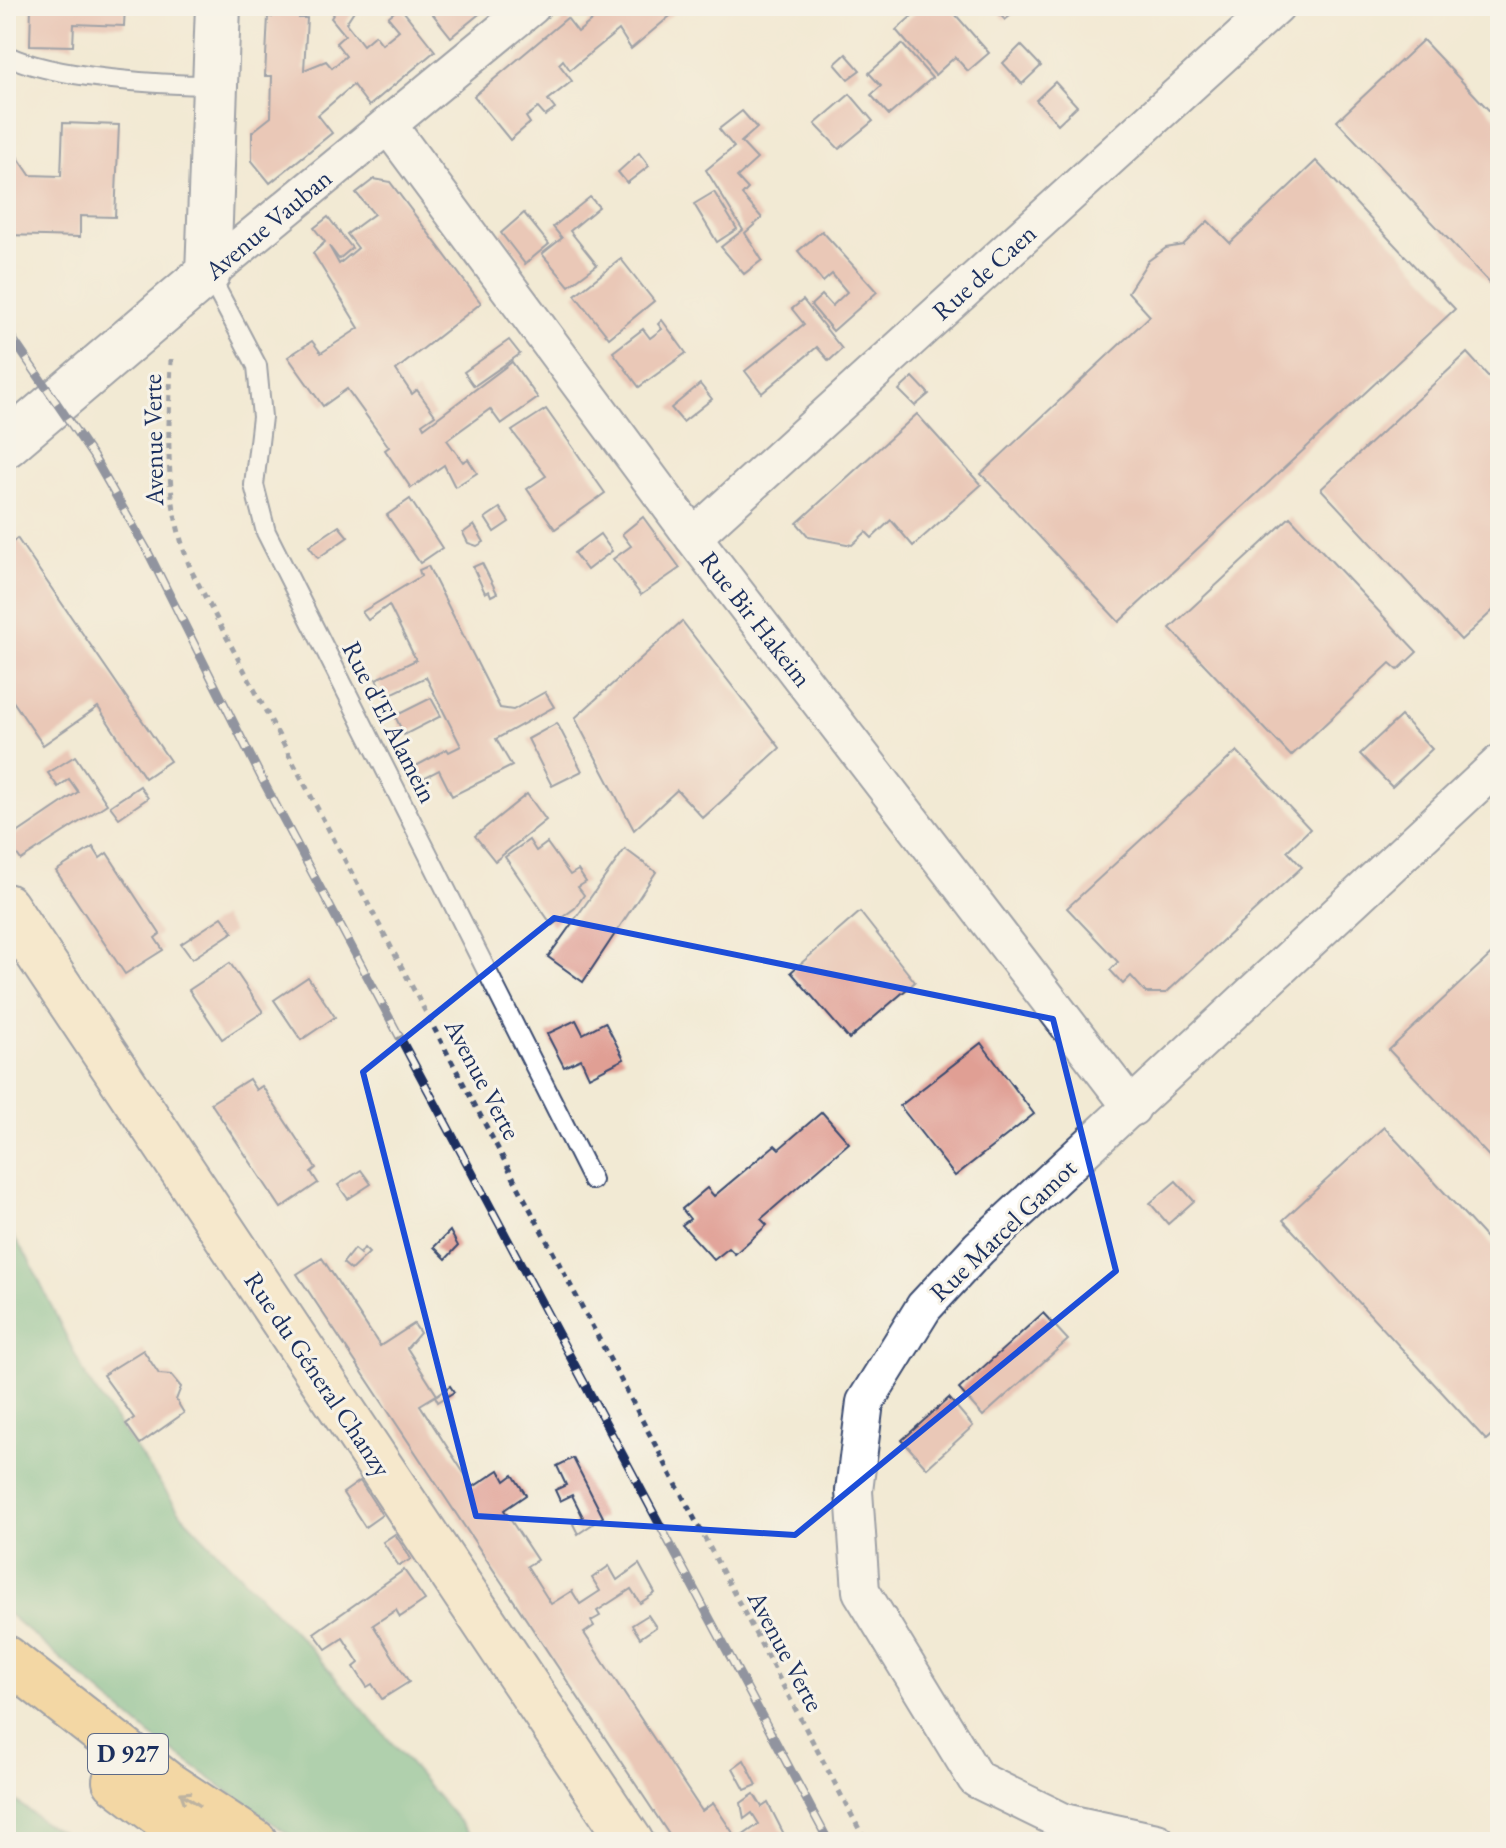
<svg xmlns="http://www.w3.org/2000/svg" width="1506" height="1848" font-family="'EB Garamond',serif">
	<rect width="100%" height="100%" fill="#f7f3e8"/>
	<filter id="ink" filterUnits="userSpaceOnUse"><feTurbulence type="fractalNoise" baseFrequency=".0125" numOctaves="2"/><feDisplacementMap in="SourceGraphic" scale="16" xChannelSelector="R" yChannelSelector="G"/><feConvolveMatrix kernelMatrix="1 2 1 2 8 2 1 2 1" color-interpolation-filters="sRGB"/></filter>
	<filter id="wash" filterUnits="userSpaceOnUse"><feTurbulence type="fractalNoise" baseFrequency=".006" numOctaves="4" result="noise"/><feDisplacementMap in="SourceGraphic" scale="32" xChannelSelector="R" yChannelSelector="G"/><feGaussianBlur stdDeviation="1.8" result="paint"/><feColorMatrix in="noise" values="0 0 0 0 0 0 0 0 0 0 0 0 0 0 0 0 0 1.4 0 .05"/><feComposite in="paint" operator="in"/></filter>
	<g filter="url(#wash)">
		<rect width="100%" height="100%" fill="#f2ead4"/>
		<g fill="#60b17e" stroke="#3e706e" stroke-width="2">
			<polygon points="6,1226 28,1258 87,1379 183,1516 310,1648 477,1842 299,1842 150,1735 6,1612"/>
			<polygon points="6,1793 44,1823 82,1842 6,1842"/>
		</g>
		<g id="blocks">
			<g fill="#e09f94">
				<polygon points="31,6 125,6 124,26 74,24 73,46 30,45"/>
				<polygon points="272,6 300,6 299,18 307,18 304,70 326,61 332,68 346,56 336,43 345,35 331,18 339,6 357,6 346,23 363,45 375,35 382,44 399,30 388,17 400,7 435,51 369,106 353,85 318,115 332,133 270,183 252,161 252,132 271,117 272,76 265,76 268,16 272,17"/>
				<polygon points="439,6 489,6 451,37 432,13"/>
				<polygon points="609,6 682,6 631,49 619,30 570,70 563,60 559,64 572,81 548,100 555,109 545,116 538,108 526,117 530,123 510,140 474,96 567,18 578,32"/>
				<polygon points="923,6 948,6 989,53 968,71 955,57 935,75 896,30"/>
				<polygon points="992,6 1022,6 1005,20"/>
				<polygon points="1423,40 1500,122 1500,294 1337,121"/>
				<polygon points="902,44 932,78 889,115 871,95 881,86 869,73"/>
				<polygon points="1021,45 1041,66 1022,84 1003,63"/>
				<polygon points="846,54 860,70 848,79 835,64"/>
				<polygon points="1055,82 1077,106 1058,124 1036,100"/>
				<polygon points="850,94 873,121 839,149 815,124"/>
				<polygon points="742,111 757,128 741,142 757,159 737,177 748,189 742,195 762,218 745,233 762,260 744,274 721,247 743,230 706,170 734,147 719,129"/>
				<polygon points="63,123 119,125 115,217 80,216 80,237 7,235 6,140 30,175 61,176"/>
				<polygon points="639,153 649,166 627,183 618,172"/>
				<polygon points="1316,161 1455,309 1119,622 981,474 1150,316 1128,292 1148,261 1166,248 1183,245 1208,221 1230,243"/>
				<polygon points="374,179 390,182 481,303 396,370 412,394 417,390 435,415 422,424 424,428 512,362 538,398 501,424 490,409 447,440 463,462 468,459 477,473 455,487 444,465 411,488 385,450 389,447 347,389 323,406 288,357 312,341 321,353 359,328 313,253 325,242 314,228 328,217 352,248 339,259 329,246 339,264 358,248 347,234 374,214 356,193"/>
				<polygon points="714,192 737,229 717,242 694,204"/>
				<polygon points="590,197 599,207 570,231 597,265 569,286 542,254 562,238 553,227"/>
				<polygon points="524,213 549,244 525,264 501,233"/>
				<polygon points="822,231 877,292 833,331 811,305 822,295 832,306 847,292 832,274 823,282 798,251"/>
				<polygon points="621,259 654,301 609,338 575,295"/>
				<polygon points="803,300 842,349 829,361 817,347 762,393 745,371 804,324 792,309"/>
				<polygon points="662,320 686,353 639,387 613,352 643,329 650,338 662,329 658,324"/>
				<polygon points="509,340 520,354 474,386 464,372"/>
				<polygon points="1467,353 1500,389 1500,604 1461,640 1321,489"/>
				<polygon points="913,377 929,394 915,406 899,390"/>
				<polygon points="700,384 712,399 683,422 671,408"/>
				<polygon points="546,409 605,493 555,529 527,489 546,476 512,431"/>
				<polygon points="917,414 981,485 913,546 891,520 872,538 866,532 852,545 809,537 797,523"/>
				<polygon points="410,499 442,548 420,563 387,515"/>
				<polygon points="500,508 509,522 494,532 485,518"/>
				<polygon points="643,517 680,568 641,595 613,559 631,546 622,534"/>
				<polygon points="1290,517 1417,652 1398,670 1390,663 1291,756 1170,628"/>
				<polygon points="474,525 484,542 477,546 468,543 463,533"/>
				<polygon points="339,526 348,537 318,558 309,546"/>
				<polygon points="600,534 612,551 587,570 574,553"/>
				<polygon points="17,538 170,761 145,778 98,707 43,745 6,691 6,549"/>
				<polygon points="482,563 497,593 491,596 489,591 485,593 473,567"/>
				<polygon points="428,566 500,708 513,710 545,692 554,707 496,739 512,766 452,796 439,770 414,783 407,771 447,749 449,752 461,746 426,677 385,697 376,679 416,660 389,605 368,620 362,612 421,576 419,570"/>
				<polygon points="682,621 780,748 703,818 677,790 634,830 575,718"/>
				<polygon points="431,698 441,716 404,735 395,716"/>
				<polygon points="1401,716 1432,749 1392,787 1360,754"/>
				<polygon points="557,723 582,771 552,786 528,739"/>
				<polygon points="1237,751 1310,829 1287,851 1302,867 1166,993 1146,993 1131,976 1123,984 1110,970 1118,962 1067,908"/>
				<polygon points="75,756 107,804 21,860 7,840 78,792 69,779 58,787 48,773"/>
				<polygon points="140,786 148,798 119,818 110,806"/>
				<polygon points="527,794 546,820 495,861 475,836"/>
				<polygon points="529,840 536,851 547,843 570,875 578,870 586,882 578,887 584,895 575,908 552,925 505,857"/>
				<polygon points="93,847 100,858 107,853 160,934 155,938 163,950 125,974 56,871"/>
				<polygon points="625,849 656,872 583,982 548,957"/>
				<polygon points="860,912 915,982 849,1039 791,972"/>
				<polygon points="222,917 233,932 192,959 181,944"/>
				<polygon points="1500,946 1500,1168 1389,1050"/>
				<polygon points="230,963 263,1012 222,1039 189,990"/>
				<polygon points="308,977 335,1017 301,1040 274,1000"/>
				<polygon points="576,1020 583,1034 605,1022 624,1059 589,1077 581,1059 564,1067 547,1034"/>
				<polygon points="981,1043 1034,1114 955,1176 900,1106"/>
				<polygon points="249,1079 256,1090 262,1086 316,1168 311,1172 318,1183 281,1208 211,1103"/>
				<polygon points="822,1112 849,1143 761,1219 767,1225 735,1254 729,1248 714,1260 682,1225 690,1219 682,1209 707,1188 714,1196 775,1145 779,1149"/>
				<polygon points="1384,1127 1500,1253 1500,1427 1486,1440 1283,1220"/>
				<polygon points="361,1170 371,1184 348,1199 338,1185"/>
				<polygon points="1176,1181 1194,1201 1168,1224 1150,1203"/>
				<polygon points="450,1231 458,1246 446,1259 434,1247"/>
				<polygon points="364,1248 369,1253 351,1270 343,1263 354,1249 360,1254"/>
				<polygon points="322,1258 380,1346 414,1324 420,1333 407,1348 437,1395 450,1386 454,1392 438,1402 435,1396 420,1405 473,1487 499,1470 505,1481 513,1475 526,1495 504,1510 537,1560 527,1566 551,1604 572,1591 580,1604 600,1591 592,1578 609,1566 617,1580 639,1564 655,1593 640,1603 631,1589 597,1611 600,1616 591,1621 594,1626 584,1633 702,1811 713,1803 739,1842 674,1842 297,1274"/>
				<polygon points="1043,1313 1068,1340 983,1416 959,1389"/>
				<polygon points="143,1350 159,1374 171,1375 181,1387 176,1400 184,1413 140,1444 126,1424 134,1418 103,1375"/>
				<polygon points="949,1398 973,1426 927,1468 902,1440"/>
				<polygon points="573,1458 603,1517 578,1534 573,1524 583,1517 572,1495 560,1501 555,1490 566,1485 557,1466"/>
				<polygon points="360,1481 382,1515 365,1527 343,1493"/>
				<polygon points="395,1534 411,1559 399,1566 383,1542"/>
				<polygon points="404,1570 425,1600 400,1617 396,1610 373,1625 409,1682 382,1699 372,1684 367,1687 354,1667 359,1663 343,1638 326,1649 314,1633"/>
				<polygon points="648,1615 656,1627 640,1638 632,1625"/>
				<polygon points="744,1760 757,1785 745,1790 733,1768"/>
				<polygon points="754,1794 762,1807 768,1803 788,1842 759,1842 757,1838 746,1842 742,1836 759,1824 752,1813 744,1819 741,1803"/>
			</g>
		</g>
	</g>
	<g filter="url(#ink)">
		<use href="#blocks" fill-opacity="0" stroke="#3b4b70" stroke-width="2"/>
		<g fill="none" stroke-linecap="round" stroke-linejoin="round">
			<defs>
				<g id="service">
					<path d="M6 55C51 78 162 85 215 85"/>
					<polyline points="208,273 257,366 262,417 254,485 266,532 592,1180"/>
				</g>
				<g id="minor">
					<polyline points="388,125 693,537 1132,1108"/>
					<polyline points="208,273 532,6"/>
					<polyline points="693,537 1276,6"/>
					<polyline points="1064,1822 1157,1842"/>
					<polyline points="1083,1842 1064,1822 976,1779 861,1591 854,1491 865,1402 924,1307 979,1248 1500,763"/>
				</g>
				<polyline id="tertiary" points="6,445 208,273 218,6"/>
				<polyline id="secondary" points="6,906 631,1842"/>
				<g id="primary">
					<polyline points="6,1658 166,1783 255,1842"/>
					<polyline points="115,1781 195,1842"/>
				</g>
			</defs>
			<use href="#service" stroke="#3b4b70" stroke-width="22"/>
			<use href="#minor" stroke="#3b4b70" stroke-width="40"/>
			<use href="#tertiary" stroke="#3b4b70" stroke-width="48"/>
			<use href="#secondary" stroke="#3b4b70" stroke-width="48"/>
			<use href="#primary" stroke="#3b4b70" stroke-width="48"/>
			<path stroke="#3b4b70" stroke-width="5" stroke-dasharray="6 6" stroke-linecap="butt" d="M171 359C169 436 162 499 192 572L866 1842"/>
			<use href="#service" stroke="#fff" stroke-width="18"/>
			<use href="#minor" stroke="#fff" stroke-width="36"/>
			<use href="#tertiary" stroke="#fff" stroke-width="44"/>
			<use href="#secondary" stroke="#fbe6c3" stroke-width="44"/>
			<use href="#primary" stroke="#f4c16a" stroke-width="44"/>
			<defs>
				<polyline id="rail" points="6,329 93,456 147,550 261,777 829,1842"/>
			</defs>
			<use href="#rail" stroke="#1b2f5e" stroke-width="9"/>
			<use href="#rail" stroke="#f7f3e8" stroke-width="6" stroke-dasharray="18" stroke-linecap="butt"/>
		</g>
		<defs><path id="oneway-shaft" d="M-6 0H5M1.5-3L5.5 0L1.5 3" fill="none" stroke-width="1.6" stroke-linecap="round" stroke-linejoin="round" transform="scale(2)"/></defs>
		<use stroke="#7d7163" href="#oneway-shaft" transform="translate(190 1799) rotate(-147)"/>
	</g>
	<path d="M0 0H1506V1848H0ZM554 918 1053 1019 1116 1271 795 1535 476 1516 363 1072Z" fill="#f2ead4" fill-opacity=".55" fill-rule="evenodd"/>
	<path fill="none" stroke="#1d4ed8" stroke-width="6" stroke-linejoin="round" d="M554 918 1053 1019 1116 1271 795 1535 476 1516 363 1072Z"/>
	<g text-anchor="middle" stroke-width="6" stroke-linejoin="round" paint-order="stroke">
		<rect fill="#f7f3e8" stroke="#5d6a87" stroke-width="2" x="88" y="1734" width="80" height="40" rx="6"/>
		<g font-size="24" font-weight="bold" fill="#1b2f5e">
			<text x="128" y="1762">D 927</text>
		</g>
		<g font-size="26" fill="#1b2f5e" stroke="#f7f3e8">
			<text transform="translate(268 224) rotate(-40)" y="9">Avenue Vauban</text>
			<text transform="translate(984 272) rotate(-42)" y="9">Rue de Caen</text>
			<text transform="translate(153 440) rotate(-91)" y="9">Avenue Verte</text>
			<text transform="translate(756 619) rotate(52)" y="9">Rue Bir Hakeim</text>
			<text transform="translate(390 722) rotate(63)" y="9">Rue d'El Alamein</text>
			<text transform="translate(483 1079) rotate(62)" y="9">Avenue Verte</text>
			<text transform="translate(1003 1230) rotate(-44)" y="9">Rue Marcel Gamot</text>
			<text transform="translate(318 1374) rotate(56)" y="9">Rue du Géneral Chanzy</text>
			<text transform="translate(786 1651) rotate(62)" y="9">Avenue Verte</text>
		</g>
	</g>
	<rect width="1506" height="1848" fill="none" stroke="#f7f3e8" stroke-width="32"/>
</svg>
